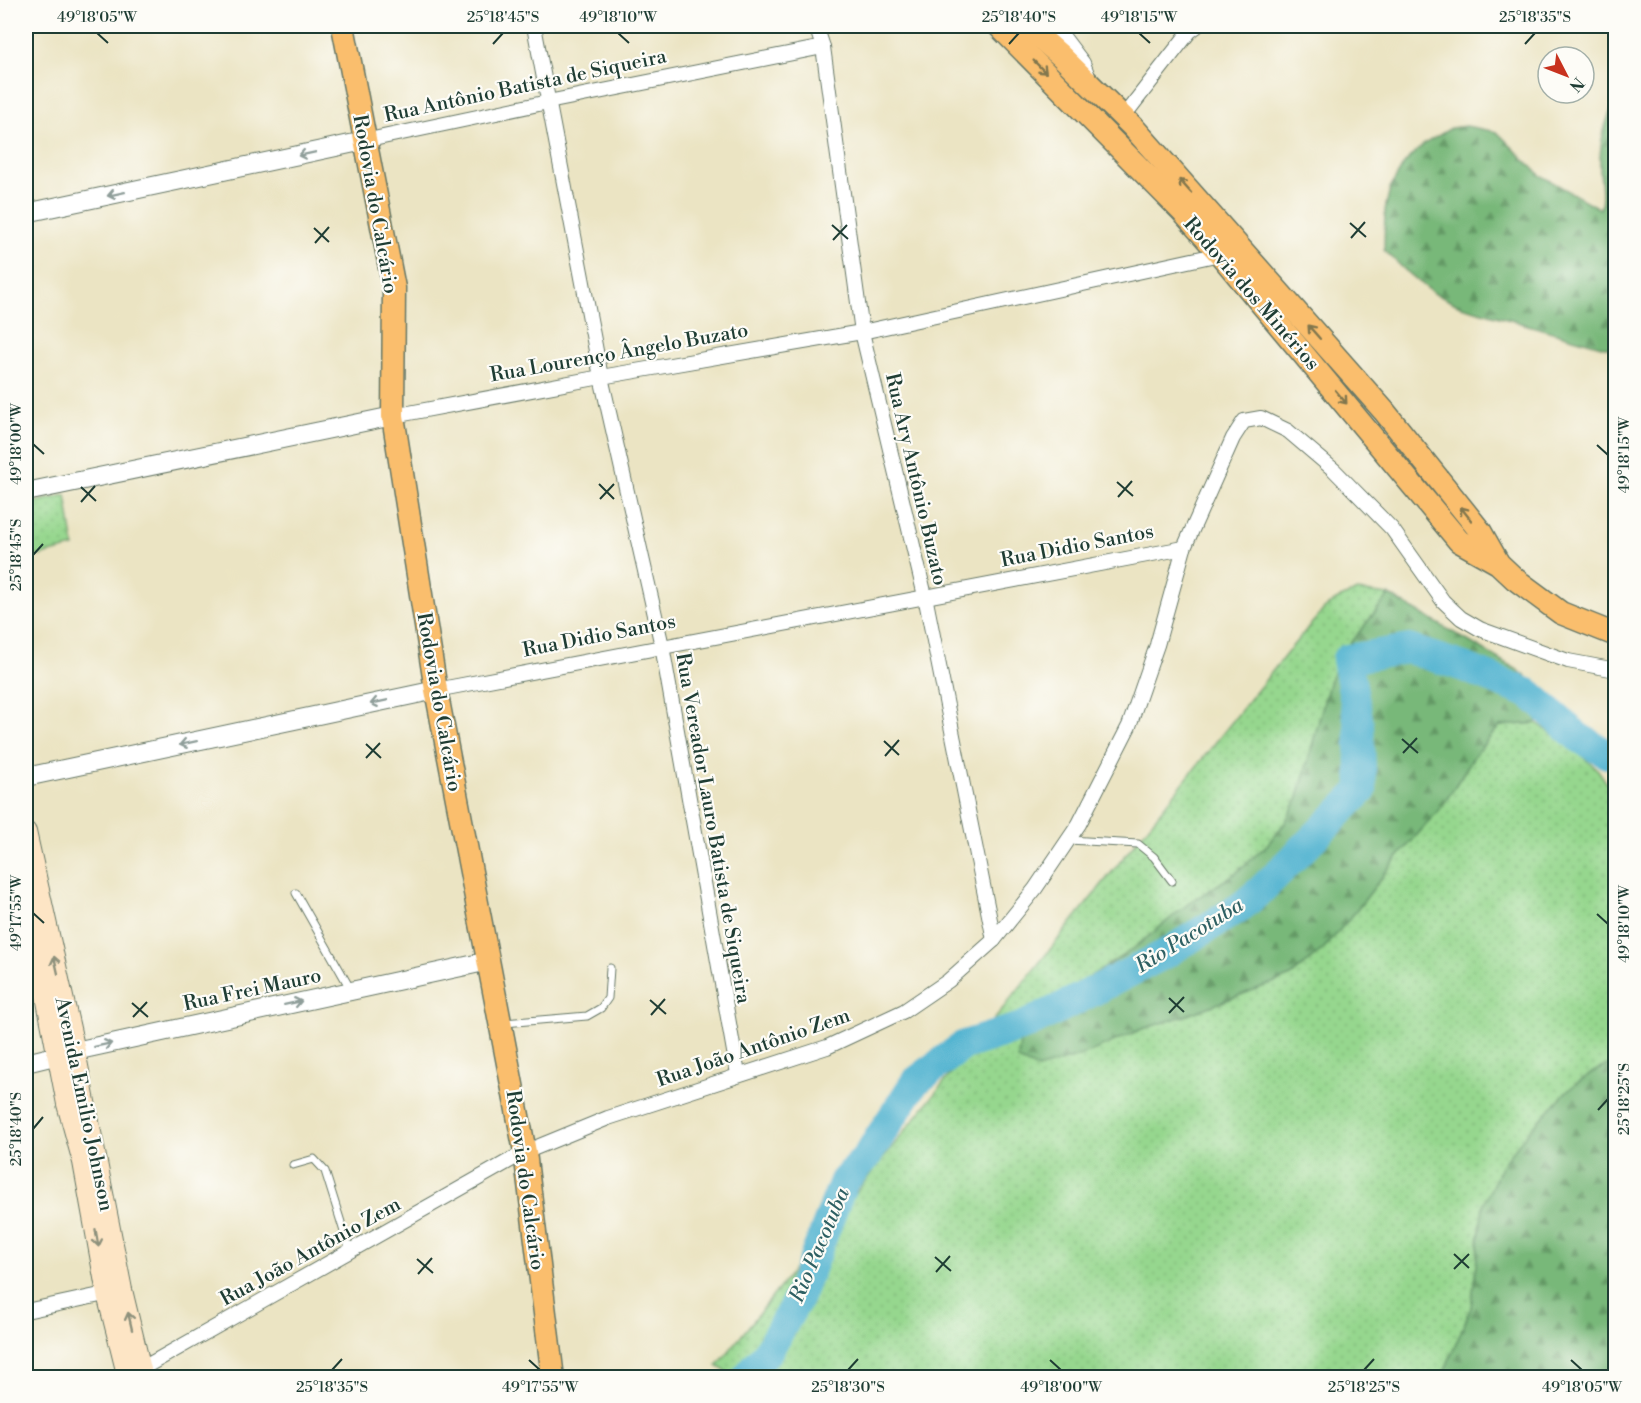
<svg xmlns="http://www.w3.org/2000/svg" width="1641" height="1403" font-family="'Libre Bodoni',serif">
	<defs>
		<pattern id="grass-dots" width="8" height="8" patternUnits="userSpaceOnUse" patternTransform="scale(1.5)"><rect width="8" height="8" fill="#96d78e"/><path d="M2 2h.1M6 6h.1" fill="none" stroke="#81b97b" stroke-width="1.8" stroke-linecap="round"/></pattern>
		<pattern id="forest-firs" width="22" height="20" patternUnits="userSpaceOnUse" patternTransform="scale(1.5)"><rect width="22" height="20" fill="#78b879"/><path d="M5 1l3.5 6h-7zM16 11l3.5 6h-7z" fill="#629764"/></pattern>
	</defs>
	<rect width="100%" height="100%" fill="#fdfcf7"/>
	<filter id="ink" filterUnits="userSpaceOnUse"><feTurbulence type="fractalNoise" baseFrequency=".0167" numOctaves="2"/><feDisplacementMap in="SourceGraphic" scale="12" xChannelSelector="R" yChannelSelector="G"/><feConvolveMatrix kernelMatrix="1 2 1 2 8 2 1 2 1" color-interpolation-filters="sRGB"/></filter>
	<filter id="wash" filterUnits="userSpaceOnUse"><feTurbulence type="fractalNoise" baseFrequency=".008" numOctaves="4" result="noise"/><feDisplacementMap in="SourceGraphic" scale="24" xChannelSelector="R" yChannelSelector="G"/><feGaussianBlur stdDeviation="1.35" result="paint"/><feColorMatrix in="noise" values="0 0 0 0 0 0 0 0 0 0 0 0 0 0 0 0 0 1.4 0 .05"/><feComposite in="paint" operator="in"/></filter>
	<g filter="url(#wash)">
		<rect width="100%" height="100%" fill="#ebe4c3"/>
		<g fill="url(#grass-dots)" stroke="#5a8a61" stroke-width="1.5">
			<polygon points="66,495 74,547 26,559 26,504"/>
			<polygon points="1357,591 1389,595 1348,646 1330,680 1298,798 1285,823 1267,845 1236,873 1188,904 1133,949 1070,989 1142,1029 1187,1015 1291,976 1323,949 1357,910 1391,865 1443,805 1474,756 1500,726 1537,723 1573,748 1598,770 1608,785 1616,821 1615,1062 1593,1072 1479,1233 1475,1281 1471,1308 1445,1370 1444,1377 737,1378 717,1366 1295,643 1324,609 1336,600"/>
		</g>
		<g fill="url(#forest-firs)" stroke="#4c7a56" stroke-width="1.5">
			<path d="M1615 103V350L1458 305 1432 292 1406 271 1384 250 1385 210 1390 188 1404 164 1424 144 1451 128 1466 126 1497 132 1540 175 1600 209C1604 196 1601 185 1600 172 1599 147 1603 124 1615 103Z"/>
			<polygon points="1389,595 1516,669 1539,686 1542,703 1537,723 1499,726 1474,756 1443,805 1391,865 1357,910 1323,949 1291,976 1187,1015 1142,1029 1088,1053 1038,1069 1018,1060 1020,1042 1047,1007 1133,949 1188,904 1236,873 1267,845 1285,823 1298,798 1330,680 1348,646"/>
			<polygon points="1615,1062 1615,1377 1444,1377 1445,1370 1471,1308 1483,1205 1503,1163 1530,1130 1569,1089 1593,1072"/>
		</g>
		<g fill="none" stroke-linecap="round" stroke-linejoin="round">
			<polyline stroke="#51b3d0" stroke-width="30" points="746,1378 768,1351 799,1297 844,1181 867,1156 915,1082 964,1045 1024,1026 1080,998 1165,954 1242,906 1261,890 1362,790 1359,724 1347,659 1409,649 1464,667 1530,694 1578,737 1607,754 1616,754"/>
		</g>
	</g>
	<g filter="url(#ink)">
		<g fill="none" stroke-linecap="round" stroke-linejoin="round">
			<defs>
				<g id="service">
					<polyline points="1069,840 1138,844 1154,857 1172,881"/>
					<polyline points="296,893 351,990"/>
					<polyline points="504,1023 587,1016 601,1008 608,998 610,968"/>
					<polyline points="293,1165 314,1159 325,1171 350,1251"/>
				</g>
				<g id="minor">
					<polyline points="534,26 601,377 662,646 738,1074"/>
					<polyline points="816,26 823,47 862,332 925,596 994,940"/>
					<polyline points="1055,26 1083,63 1088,76"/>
					<polyline points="1123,117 1190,31 1197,26"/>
					<polyline points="364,141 548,102 823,47"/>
					<polyline points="393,416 601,377 862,332 1220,254"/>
					<polyline points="436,690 1184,548"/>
					<polyline points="26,1311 114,1292"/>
					<polyline points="134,1373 525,1152 608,1118 827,1047 904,1011 948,981 994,940 1035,889 1079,824 1129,726 1157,645 1184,548 1233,438 1244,421 1261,418 1288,431 1334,470 1392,529 1443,601 1461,618 1480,629 1568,661 1616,670"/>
				</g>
				<g id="tertiary">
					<polyline points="26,213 364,141"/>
					<polyline points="26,492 393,416"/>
					<polyline points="26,777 436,690"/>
					<polyline points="26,1063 75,1051 489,961"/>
				</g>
				<g id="secondary">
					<polyline points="26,832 75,1051 122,1290 143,1378"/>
					<polyline points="26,893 67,1104 83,1162 107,1294 128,1378"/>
				</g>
				<g id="primary">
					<polyline points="343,26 394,288 393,416 436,690 525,1152 553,1378"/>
					<polyline points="999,26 1182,211 1220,254 1459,541 1498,563 1515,579 1561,613 1616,635"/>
					<polyline points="1027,26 1061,56 1133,127 1384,411 1480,531 1497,561"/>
				</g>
			</defs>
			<use href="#service" stroke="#676" stroke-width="9"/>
			<use href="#minor" stroke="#676" stroke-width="16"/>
			<use href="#tertiary" stroke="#676" stroke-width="20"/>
			<use href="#secondary" stroke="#676" stroke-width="22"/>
			<use href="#primary" stroke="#676" stroke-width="25"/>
			<use href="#service" stroke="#fff" stroke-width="7"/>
			<use href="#minor" stroke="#fff" stroke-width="14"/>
			<use href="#tertiary" stroke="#fff" stroke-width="18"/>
			<use href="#secondary" stroke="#fde5c5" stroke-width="20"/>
			<use href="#primary" stroke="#fabe6d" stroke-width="22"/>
		</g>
		<defs><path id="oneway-shaft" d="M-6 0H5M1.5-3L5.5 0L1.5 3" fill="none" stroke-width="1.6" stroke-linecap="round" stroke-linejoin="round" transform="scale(1.5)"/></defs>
		<g stroke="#82774e">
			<use href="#oneway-shaft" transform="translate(1040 67) rotate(45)"/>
			<use href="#oneway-shaft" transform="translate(1185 186) rotate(-132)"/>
			<use href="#oneway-shaft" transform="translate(1314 332) rotate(-131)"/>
			<use href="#oneway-shaft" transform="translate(1341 397) rotate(50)"/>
			<use href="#oneway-shaft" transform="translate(1466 514) rotate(-128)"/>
		</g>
		<g stroke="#8f9e9a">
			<use href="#oneway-shaft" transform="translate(307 154) rotate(168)"/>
			<use href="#oneway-shaft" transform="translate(116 194) rotate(168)"/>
			<use href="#oneway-shaft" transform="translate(379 702) rotate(168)"/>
			<use href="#oneway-shaft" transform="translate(188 743) rotate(168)"/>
			<use href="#oneway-shaft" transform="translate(293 1003) rotate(-12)"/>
			<use href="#oneway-shaft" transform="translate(103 1045) rotate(-12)"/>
		</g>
		<g stroke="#8e917c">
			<use href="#oneway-shaft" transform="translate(56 965) rotate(-103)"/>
			<use href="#oneway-shaft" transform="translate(97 1238) rotate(80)"/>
			<use href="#oneway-shaft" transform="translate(130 1321) rotate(-103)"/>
		</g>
	</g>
	<path fill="none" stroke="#1f3d34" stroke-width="2" d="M97 33 108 43M618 33 629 43M1139 33 1150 43M493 44 503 33M1009 44 1019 33M1525 44 1535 33M1350 223 1366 237M832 225 848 239M314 228 329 242M1351 238 1365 222M833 240 847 225M315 243 329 227M33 444 44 454M1597 445 1608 455M1117 482 1133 496M599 484 614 499M81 487 96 501M1118 497 1132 481M600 499 614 484M81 502 95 486M33 555 43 544M1402 739 1418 753M884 741 899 755M366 744 381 758M1403 753 1417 738M885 756 899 740M366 758 380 743M33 913 44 923M1597 914 1608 924M1169 998 1184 1012M650 1000 666 1014M132 1003 148 1017M1169 1013 1184 997M651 1015 665 999M133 1017 147 1002M1598 1110 1608 1099M33 1129 43 1117M1454 1254 1469 1268M935 1257 951 1271M417 1259 433 1273M1454 1269 1469 1254M936 1272 950 1256M418 1274 432 1258M529 1360 540 1370M1050 1360 1061 1370M1571 1360 1582 1370M332 1370 342 1359M848 1370 858 1359M1364 1370 1374 1359"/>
	<g text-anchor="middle" stroke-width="4.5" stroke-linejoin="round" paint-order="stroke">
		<g font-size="20" fill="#1f3d34" stroke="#fdfcf7">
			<text transform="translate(525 85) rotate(-12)" y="7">Rua Antônio Batista de Siqueira</text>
			<text transform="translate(376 204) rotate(80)" y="7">Rodovia do Calcário</text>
			<text transform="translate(1252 293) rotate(49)" y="7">Rodovia dos Minérios</text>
			<text transform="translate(619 352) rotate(-10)" y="7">Rua Lourenço Ângelo Buzato</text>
			<text transform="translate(917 479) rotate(77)" y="7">Rua Ary Antônio Buzato</text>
			<text transform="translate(1077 545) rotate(-11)" y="7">Rua Didio Santos</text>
			<text transform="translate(599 635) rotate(-11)" y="7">Rua Didio Santos</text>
			<text transform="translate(440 702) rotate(80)" y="7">Rodovia do Calcário</text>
			<text transform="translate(714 828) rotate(80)" y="7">Rua Vereador Lauro Batista de Siqueira</text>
			<text transform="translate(252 989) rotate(-12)" y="7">Rua Frei Mauro</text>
			<text transform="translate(753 1047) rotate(-19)" y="7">Rua João Antônio Zem</text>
			<text transform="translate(85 1104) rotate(78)" y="7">Avenida Emilio Johnson</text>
			<text transform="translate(526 1180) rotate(82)" y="7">Rodovia do Calcário</text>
			<text transform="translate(310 1251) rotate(-29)" y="7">Rua João Antônio Zem</text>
		</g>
		<g font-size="21" font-style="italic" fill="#2e6063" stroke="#fdfcf7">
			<text transform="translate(1189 935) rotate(-32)" y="7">Rio Pacotuba</text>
			<text transform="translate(819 1245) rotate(-67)" y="7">Rio Pacotuba</text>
		</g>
	</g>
	<rect width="1641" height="1403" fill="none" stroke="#fdfcf7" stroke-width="66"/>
	<g transform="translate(1566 75) rotate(132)"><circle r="28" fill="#fdfcf7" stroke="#a4b0a9" stroke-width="1.5"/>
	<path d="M0-4.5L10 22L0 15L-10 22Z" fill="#c8321e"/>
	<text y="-9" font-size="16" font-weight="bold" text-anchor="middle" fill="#1f3d34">N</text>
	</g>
	<rect x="33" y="33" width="1575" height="1337" fill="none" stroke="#1f3d34" stroke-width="2"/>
	<g font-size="15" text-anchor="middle" fill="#1f3d34">
		<text x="97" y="22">49°18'05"W</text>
		<text x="503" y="22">25°18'45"S</text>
		<text x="618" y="22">49°18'10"W</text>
		<text x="1019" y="22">25°18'40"S</text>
		<text x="1139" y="22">49°18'15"W</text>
		<text x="1535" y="22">25°18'35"S</text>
		<text transform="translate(16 444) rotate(-90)" y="5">49°18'00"W</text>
		<text transform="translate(1624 455) rotate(-90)" y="5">49°18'15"W</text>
		<text transform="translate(16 555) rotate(-90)" y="5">25°18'45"S</text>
		<text transform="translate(16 913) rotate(-90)" y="5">49°17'55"W</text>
		<text transform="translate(1624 924) rotate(-90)" y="5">49°18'10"W</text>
		<text transform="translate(1624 1099) rotate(-90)" y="5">25°18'25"S</text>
		<text transform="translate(16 1129) rotate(-90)" y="5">25°18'40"S</text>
		<text x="332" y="1392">25°18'35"S</text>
		<text x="540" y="1392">49°17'55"W</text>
		<text x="848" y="1392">25°18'30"S</text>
		<text x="1061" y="1392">49°18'00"W</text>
		<text x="1364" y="1392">25°18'25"S</text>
		<text x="1582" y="1392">49°18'05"W</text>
	</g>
</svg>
